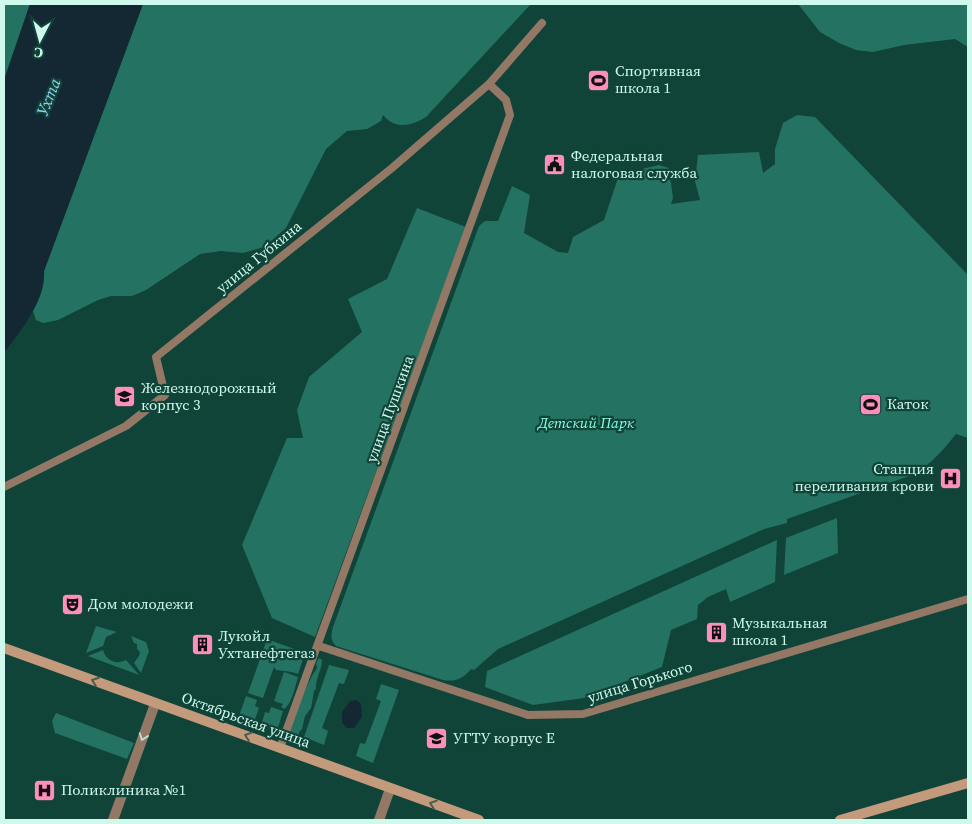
<svg xmlns="http://www.w3.org/2000/svg" width="972" height="824" font-family="'Source Serif 4',serif">
	<rect width="100%" height="100%" fill="#114439"/>
	<g fill="#247261">
		<polygon points="4,4 30,4 4,80"/>
		<path d="M143 4H531L426 117C412 126 395 130 383 115L381 121 367 129 347 131 326 149 286 228 264 247 243 253 221 251 200 254 146 290 132 296H111L98 300 58 320 43 323 36 320 33 311C40 297 45 287 44 271Z"/>
		<polygon points="798,4 968,4 968,47 955,39 904,45 873,52 856,50 839,43 820,32"/>
		<path d="M797 115 815 117 968 275V438L956 434C945 448 931 464 915 474L787 519V523L764 529 498 649 474 670 471 669C463 679 455 682 443 680L336 646C330 640 331 635 333 627L479 226 485 221H498L512 186 530 195 524 233 558 252 568 253 573 237 604 220 619 175H631L642 169 659 165 669 168 673 198 671 204 700 200 695 181 698 155 759 152 763 173 775 164V149L783 123Z"/>
		<polygon points="417,208 466,227 315,637 272,618 242,545 287,438 303,438 297,410 309,377 362,332 348,299 387,279"/>
		<polygon points="837,518 838,553 784,575 786,538"/>
		<polygon points="777,540 775,582 730,602 726,589 708,597 698,605 697,619 671,630 662,667 584,698 533,705 485,687 487,671"/>
		<polygon points="96,626 117,632 106,637 103,646 86,653"/>
		<polygon points="131,636 146,642 149,651 141,673 134,663 139,656 140,652 137,649 137,644 134,643"/>
		<path d="M267 639 305 653 298 674C290 671 284 671 276 670L274 667 263 698 248 693Z"/>
		<path d="M103 650C106 661 116 665 126 660L139 675 88 656Z"/>
		<path d="M319 658 322 660C322 670 315 679 316 689L314 691 311 708 305 716 302 729 299 732V738L297 740 290 738 288 736C297 714 303 688 317 668L316 663Z"/>
		<polygon points="329,665 349,670 344,684 339,683 322,728 328,731 324,745 304,737"/>
		<path d="M284 672 298 677C295 687 292 704 284 709L281 707 283 704 274 701Z"/>
		<polygon points="381,684 399,690 373,763 356,756 360,743 365,744 381,701 376,699"/>
		<polygon points="246,696 257,700 255,706 259,708 254,722 243,719 239,716"/>
		<polygon points="271,707 283,711 277,731 261,726 265,712 269,713"/>
		<polygon points="56,713 134,743 127,759 55,733 52,721"/>
	</g>
	<g fill="#142833">
		<path d="M30 4H143L44 271C45 302 21 330 4 353V80Z"/>
		<polygon points="357,700 361,704 362,717 354,728 347,728 342,723 342,712 350,701"/>
	</g>
	<g fill="none" stroke-linecap="round" stroke-linejoin="round">
		<g stroke="#937866" stroke-width="8">
			<polyline points="4,487 126,426 165,395 156,357 392,168 489,84 542,23"/>
			<polyline points="319,646 528,715 583,714 968,599"/>
			<polyline points="280,748 510,115 506,100 489,84"/>
		</g>
		<g stroke="#937866" stroke-width="10">
			<polyline points="113,820 155,704"/>
			<polyline points="379,820 390,789"/>
		</g>
		<g stroke="#c49a7d" stroke-width="10">
			<polyline points="4,648 479,820"/>
			<polyline points="840,820 968,783"/>
		</g>
	</g>
	<defs><path id="oneway-chevron" d="M-2-3.5L2.5 0L-2 3.5" fill="none" stroke-width="1.6" stroke-linecap="round" stroke-linejoin="round" transform="scale(1.25)"/></defs>
	<g stroke="#475e4d">
		<use href="#oneway-chevron" transform="translate(95 681) rotate(-160)"/>
		<use href="#oneway-chevron" transform="translate(248 736) rotate(-161)"/>
		<use href="#oneway-chevron" transform="translate(433 804) rotate(-161)"/>
	</g>
	<use stroke="#bfd9ca" href="#oneway-chevron" transform="translate(143 737) rotate(110)"/>
	<defs>
		<symbol id="stadium-square" viewBox="-11 -11 22 22"><rect x="-9" y="-9" width="18" height="18" rx="4" fill="#fe8ebb" stroke="#114439"/><path d="M0-5a6.5 5 0 1 0 0 10a6.5 5 0 1 0 0-10ZM-3.5-1.8h7v3.6h-7Z" fill="#111"/></symbol>
		<symbol id="civic-square" viewBox="-11 -11 22 22"><rect x="-9" y="-9" width="18" height="18" rx="4" fill="#fe8ebb" stroke="#114439"/><path d="M-.6-6.5H3V-4.5H.6V-3L4-1V1h2V6H-6V1h2V-1L-.6-3ZM-1.2 2.5V6h2.4V2.5Z" fill="#111"/></symbol>
		<symbol id="university-square" viewBox="-11 -11 22 22"><rect x="-9" y="-9" width="18" height="18" rx="4" fill="#fe8ebb" stroke="#114439"/><path d="M0-5L7-2L0 1L-7-2ZM-4 1L0 2.5L4 1V4Q0 6-4 4Z" fill="#111"/></symbol>
		<symbol id="hospital-square" viewBox="-11 -11 22 22"><rect x="-9" y="-9" width="18" height="18" rx="4" fill="#fe8ebb" stroke="#114439"/><path d="M-5-5h3v3.5h4V-5h3V5h-3V1.5h-4V5h-3Z" fill="#111"/></symbol>
		<symbol id="theatre-square" viewBox="-11 -11 22 22"><rect x="-9" y="-9" width="18" height="18" rx="4" fill="#fe8ebb" stroke="#114439"/><path d="M-5-5.5Q0-4 5-5.5V0Q5 5 0 6Q-5 5-5 0ZM-3.3-2.5H-1v1.5H-3.3ZM1-2.5H3.3v1.5H1ZM-2.8 1Q0 5.5 2.8 1Z" fill="#111"/></symbol>
		<symbol id="building-square" viewBox="-11 -11 22 22"><rect x="-9" y="-9" width="18" height="18" rx="4" fill="#fe8ebb" stroke="#114439"/><path d="M-4-6H4V6H1V3H-1V6H-4ZM-2.5-4.3h1.7v1.8h-1.7ZM.8-4.3h1.7v1.8H.8ZM-2.5-1h1.7V.8h-1.7ZM.8-1h1.7V.8H.8Z" fill="#111"/></symbol>
	</defs>
	<g fill-rule="evenodd">
		<use href="#stadium-square" x="586" y="68" width="25" height="25"/>
		<use href="#civic-square" x="542" y="152" width="25" height="25"/>
		<use href="#university-square" x="112" y="384" width="25" height="25"/>
		<use href="#stadium-square" x="858" y="392" width="25" height="25"/>
		<use href="#hospital-square" x="938" y="466" width="25" height="25"/>
		<use href="#theatre-square" x="60" y="592" width="25" height="25"/>
		<use href="#building-square" x="704" y="620" width="25" height="25"/>
		<use href="#building-square" x="190" y="632" width="25" height="25"/>
		<use href="#university-square" x="424" y="726" width="25" height="25"/>
		<use href="#hospital-square" x="32" y="778" width="25" height="25"/>
	</g>
	<g text-anchor="middle" stroke-width="4.5" stroke-linejoin="round" paint-order="stroke">
		<g font-size="15" fill="#cef9ec" stroke="#114439" text-anchor="start">
			<text x="615" y="76">Спортивная<tspan x="615" dy="17">школа 1</tspan></text>
			<text x="571" y="161">Федеральная<tspan x="571" dy="17">налоговая служба</tspan></text>
			<text x="141" y="393">Железнодорожный<tspan x="141" dy="17">корпус 3</tspan></text>
			<text x="887" y="409">Каток</text>
			<text x="934" y="474" text-anchor="end">Станция<tspan x="934" dy="17">переливания крови</tspan></text>
			<text x="88" y="609">Дом молодежи</text>
			<text x="732" y="628">Музыкальная<tspan x="732" dy="17">школа 1</tspan></text>
			<text x="218" y="641">Лукойл<tspan x="218" dy="17">Ухтанефтегаз</tspan></text>
			<text x="453" y="743">УГТУ корпус Е</text>
			<text x="61" y="795">Поликлиника №1</text>
		</g>
		<g font-size="15" fill="#cef9ec" stroke="#114439">
			<text transform="translate(259 257) rotate(-39)" y="5">улица Губкина</text>
			<text transform="translate(390 409) rotate(-70)" y="5">улица Пушкина</text>
			<text transform="translate(640 682) rotate(-17)" y="5">улица Горького</text>
			<text transform="translate(246 720) rotate(20)" y="5">Октябрьская улица</text>
		</g>
		<g font-size="15" font-style="italic" fill="#84fee0" stroke="#114439">
			<text x="586" y="428">Детский Парк</text>
		</g>
		<g font-size="16" font-style="italic" fill="#93cef2" stroke="#114439">
			<text transform="translate(48 97) rotate(-68)" y="6">Ухта</text>
		</g>
	</g>
	<rect width="972" height="824" fill="none" stroke="#cef9ec" stroke-width="10"/>
	<g transform="translate(40 40) rotate(186)" stroke="#114439" stroke-width="4" paint-order="stroke">
	<path d="M0-4L9 19L0 12L-9 19Z" fill="#cef9ec"/>
	<text y="-8" font-size="14" font-weight="bold" text-anchor="middle" fill="#cef9ec">С</text>
	</g>
</svg>
